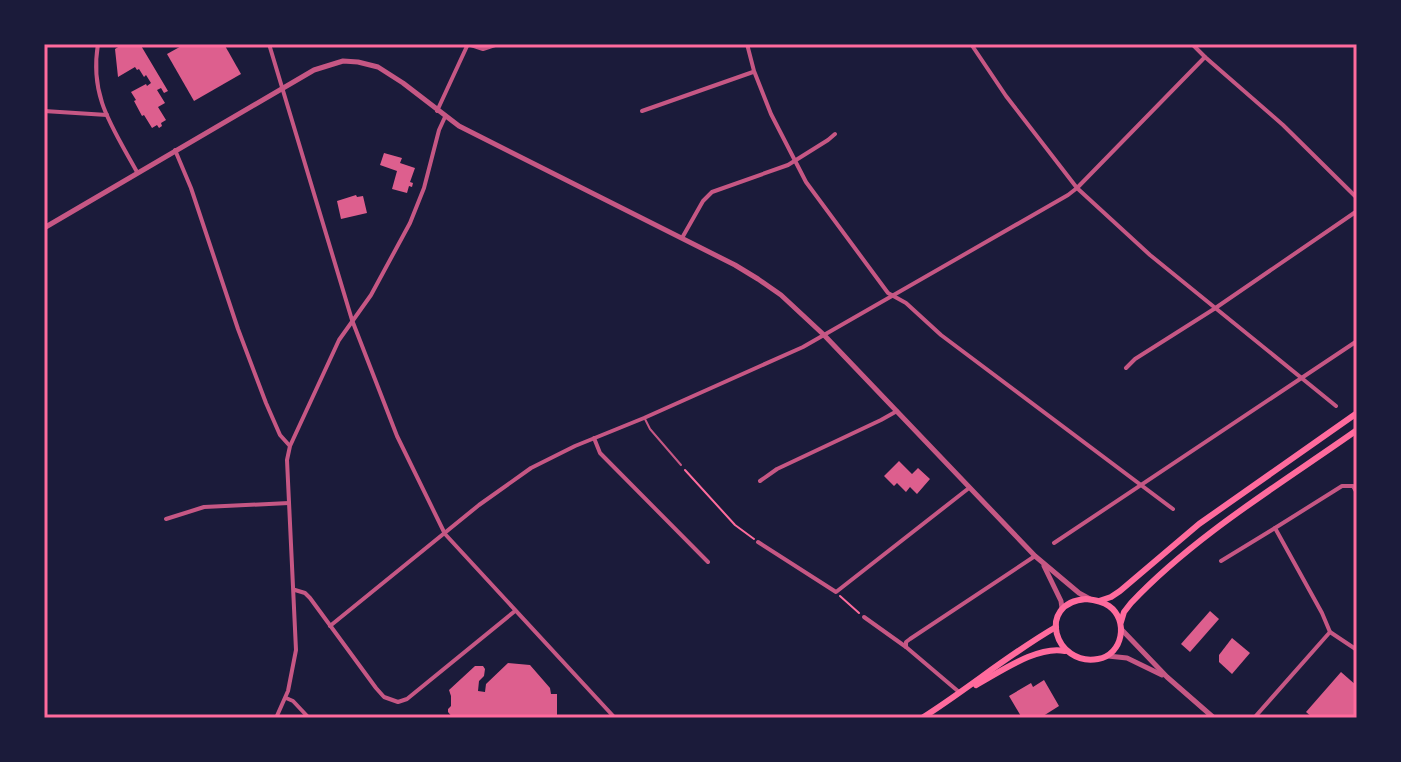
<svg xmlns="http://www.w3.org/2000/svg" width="1401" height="762" font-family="Merriweather,serif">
	<rect width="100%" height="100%" fill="#1b1b3a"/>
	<g fill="#dd5f8e">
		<polygon points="123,44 140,44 168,91 164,93 161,88 157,90 165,103 158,107 166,120 161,123 162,126 159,128 157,125 152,128 144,115 142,116 134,101 136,100 131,92 146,84 147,86 151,83 146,75 144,77 139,69 137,70 135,67 118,77 115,49"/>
		<polygon points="185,44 224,44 241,74 194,101 167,54"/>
		<polygon points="384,153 402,158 400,163 415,168 410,182 413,183 412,187 409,186 407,193 392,189 397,171 380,165"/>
		<polygon points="356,195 357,197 363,196 367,213 341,219 337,201"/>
		<polygon points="899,461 912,474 918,468 930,479 917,494 910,487 906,492 897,483 894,486 884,476"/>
		<polygon points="1210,611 1219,619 1190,652 1181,644"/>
		<polygon points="1232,638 1250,653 1232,674 1219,662 1219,655"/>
		<polygon points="508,663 530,665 550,688 551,694 557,694 557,717 453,718 448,712 448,709 451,706 451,696 449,690 475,666 483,666 485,669 484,676 479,681 478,691 485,692 486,684"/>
		<polygon points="1341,672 1357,686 1357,718 1313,718 1306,712"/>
		<polygon points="1044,680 1059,706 1040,718 1022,718 1009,696 1031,683 1033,687"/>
	</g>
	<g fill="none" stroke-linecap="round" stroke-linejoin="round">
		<g stroke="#ff6b9d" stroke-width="2">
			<polyline points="685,470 735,525 754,539"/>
			<polyline points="840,596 859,613"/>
		</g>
		<polyline stroke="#c65784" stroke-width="2" points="645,419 650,429 681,465"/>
		<g stroke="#c65784" stroke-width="4">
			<path d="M98 44C89 97 113 128 137 172"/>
			<polyline points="269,44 352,320 397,436 445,534 615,718"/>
			<polyline points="468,44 483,49 498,44"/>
			<polyline points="747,44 754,71 771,114 806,182 888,293 906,303 941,335 1173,509"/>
			<polyline points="971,44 1006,96 1077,188 1150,255 1336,406"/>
			<polyline points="1192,44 1205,57 1283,125 1357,198"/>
			<polyline points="44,111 107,115"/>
			<polyline points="437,111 468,44"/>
			<polyline points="642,111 753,72"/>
			<polyline points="175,150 191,188 238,329 266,403 280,435 289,445"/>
			<polyline points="682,238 703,201 712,192 788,165 828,140 835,134"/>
			<polyline points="1126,368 1135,359 1214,309 1357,211"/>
			<polyline points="594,438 600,453 708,562"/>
			<polyline points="760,481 777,469 881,420 897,411"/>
			<polyline points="1357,493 1353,486 1342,486 1275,528 1322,613 1330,632 1357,650"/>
			<polyline points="166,519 204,507 289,503"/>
			<polyline points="758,542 836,592 969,488"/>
			<polyline points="1054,543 1357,341"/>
			<polyline points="1221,561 1275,528"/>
			<polyline points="295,590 305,593 310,598 376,688 384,697 398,702 407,699 515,611"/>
			<polyline points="864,617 906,647 959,692"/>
			<polyline points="330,626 479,505 531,468 575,446 644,418 803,347 1068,195 1077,188 1205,57"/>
			<polyline points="906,647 906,642 910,639 1035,556"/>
			<polyline points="286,698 293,701 309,718"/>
			<polyline points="276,718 288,691 296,650 287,460 290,446 339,340 371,295 410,223 424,188 439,130 445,117"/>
			<polyline points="1254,718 1330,632"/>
		</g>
		<g stroke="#c65784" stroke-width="5">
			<polyline points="44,228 314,70 343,61 358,62 378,67 403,83 459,126 735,265 758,279 781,295 824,335 1035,556 1079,593 1090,599"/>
			<polyline points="1044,566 1061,601 1062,608"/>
			<polyline points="1122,630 1167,677 1214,718"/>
			<polyline points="1108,656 1127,658 1162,675"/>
		</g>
		<g stroke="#ff6b9d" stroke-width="6">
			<path d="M1086 599C1094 600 1102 601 1109 606 1129 620 1123 655 1098 659 1055 667 1035 603 1086 599Z"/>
			<polyline points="1099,601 1111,597 1120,591 1199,524 1357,413"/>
			<path d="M1121 622 1124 612 1131 603C1194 536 1282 483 1357 430"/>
			<path d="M976 685C1000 672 1038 645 1065 651"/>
			<path d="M922 718C968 689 1009 654 1056 627"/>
		</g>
	</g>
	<rect width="1401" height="762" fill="none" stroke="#1b1b3a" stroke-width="92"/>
	<rect x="46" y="46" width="1309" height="670" fill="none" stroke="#ff6b9d" stroke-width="3"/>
</svg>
